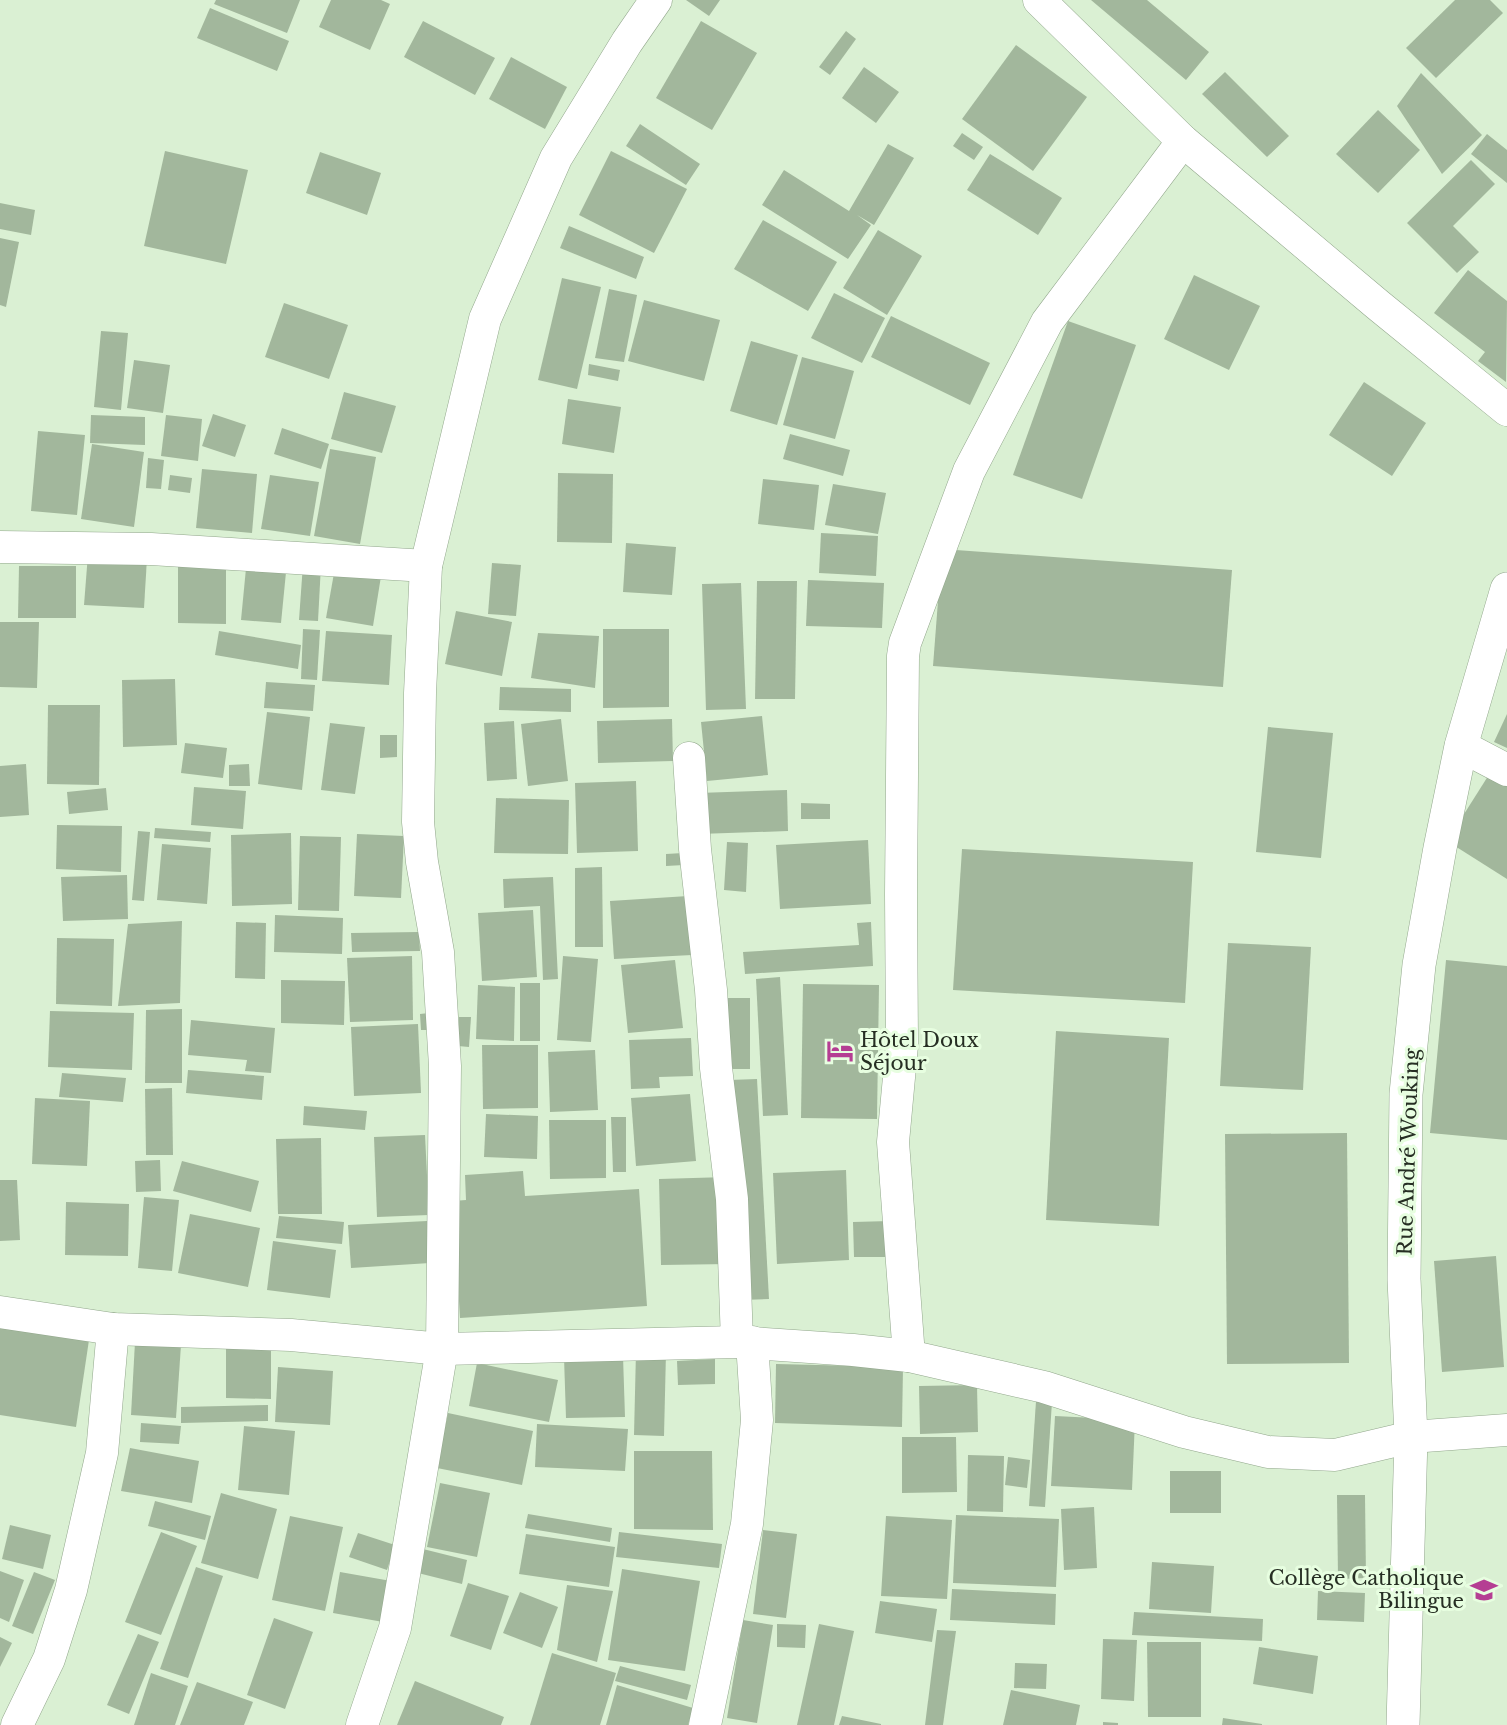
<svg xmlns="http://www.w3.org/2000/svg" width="1507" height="1725" font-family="'Libre Baskerville',serif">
	<rect width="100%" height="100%" fill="#daf0d3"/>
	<g fill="#a2b79c">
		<polygon points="216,0 300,0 287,33 214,4"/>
		<polygon points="331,0 381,0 390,4 370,50 319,27"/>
		<polygon points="686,0 720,0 709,16"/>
		<polygon points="1091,0 1147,0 1209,52 1186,80"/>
		<polygon points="1455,0 1490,0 1503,13 1436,78 1406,48"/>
		<polygon points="210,8 289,41 277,71 197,38"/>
		<polygon points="423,21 495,58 475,95 404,57"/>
		<polygon points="701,21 757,53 712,130 656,98"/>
		<polygon points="846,31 856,39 830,75 819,67"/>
		<polygon points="1016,45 1087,97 1033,171 962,119"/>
		<polygon points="511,57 567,87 545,129 489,99"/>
		<polygon points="864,67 899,92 876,123 842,98"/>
		<polygon points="1225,72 1289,136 1267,157 1202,94"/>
		<polygon points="1421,73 1482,135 1442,174 1397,106"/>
		<polygon points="1378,110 1420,150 1378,193 1336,154"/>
		<polygon points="640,124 700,164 686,185 626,146"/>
		<polygon points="962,133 983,147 974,160 953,146"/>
		<polygon points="1487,134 1507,150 1507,183 1471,154"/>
		<polygon points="888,144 914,158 874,225 857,215 871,225 848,259 762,205 784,170 849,211"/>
		<polygon points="165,151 248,170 226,264 144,246"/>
		<polygon points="611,151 687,189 654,253 579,215"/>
		<polygon points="320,152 381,173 367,215 306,193"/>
		<polygon points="990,154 1062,198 1038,235 967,190"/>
		<polygon points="1471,160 1495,184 1453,226 1479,252 1457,273 1407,223"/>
		<polygon points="0,203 35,210 31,235 0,229"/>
		<polygon points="763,220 837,262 808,311 734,269"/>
		<polygon points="569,226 644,257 636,279 560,248"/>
		<polygon points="878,230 922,256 887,315 843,288"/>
		<polygon points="0,238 19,242 6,307 0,305"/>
		<polygon points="1468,270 1507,301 1506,382 1478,361 1485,352 1434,313"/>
		<polygon points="1194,275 1260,306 1229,370 1164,339"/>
		<polygon points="562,278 601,287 577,389 538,380"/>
		<polygon points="609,289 637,295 624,362 595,358"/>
		<polygon points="834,293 885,318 862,363 811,338"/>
		<polygon points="644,300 720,320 704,381 628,361"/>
		<polygon points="284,303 348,325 329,379 265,357"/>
		<polygon points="891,316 990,363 970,405 871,357"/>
		<polygon points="1068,321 1136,345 1082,499 1013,475"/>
		<polygon points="101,331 128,333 121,410 94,407"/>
		<polygon points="751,341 798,355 777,425 730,411"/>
		<polygon points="802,357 854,371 835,439 783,425"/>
		<polygon points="134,360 170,365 163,413 127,408"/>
		<polygon points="589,364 620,370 618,381 588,375"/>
		<polygon points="1364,382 1426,423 1392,476 1329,435"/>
		<polygon points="344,392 396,406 382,453 331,439"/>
		<polygon points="568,399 621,407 614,453 562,444"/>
		<polygon points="213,414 246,425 235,457 202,446"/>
		<polygon points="91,415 145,417 145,445 90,443"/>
		<polygon points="166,415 202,419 198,461 161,456"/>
		<polygon points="282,428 329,444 321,469 274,454"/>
		<polygon points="38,431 85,435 77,515 31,511"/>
		<polygon points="790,434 850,450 843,476 783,459"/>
		<polygon points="92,444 144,452 134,527 81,519"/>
		<polygon points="330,449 376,457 360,544 314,536"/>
		<polygon points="148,458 164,460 161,489 146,488"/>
		<polygon points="202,469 257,474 252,533 196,528"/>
		<polygon points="558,473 613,474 612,543 557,542"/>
		<polygon points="170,475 192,478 190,493 168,490"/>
		<polygon points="270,475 319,482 310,536 261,529"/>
		<polygon points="763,479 819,485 814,530 758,524"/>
		<polygon points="833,484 886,493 878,534 825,525"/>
		<polygon points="821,533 878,536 876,576 819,573"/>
		<polygon points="626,543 676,547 672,595 623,592"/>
		<polygon points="942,549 1232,570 1223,687 933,666"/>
		<polygon points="88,554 147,558 144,608 84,605"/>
		<polygon points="247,558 287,562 281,623 241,620"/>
		<polygon points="178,559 226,559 226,624 178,623"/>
		<polygon points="336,562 382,570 373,626 326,618"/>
		<polygon points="492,563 521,565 516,616 488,614"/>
		<polygon points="303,564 321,565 318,621 299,620"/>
		<polygon points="19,566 76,566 76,618 18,618"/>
		<polygon points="808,580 884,583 882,628 806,626"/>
		<polygon points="757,581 797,581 795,699 755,699"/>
		<polygon points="741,583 746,709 706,710 702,584"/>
		<polygon points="456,611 512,622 502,676 445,664"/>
		<polygon points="0,622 39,622 37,688 0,687"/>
		<polygon points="303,629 320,630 317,680 301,679"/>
		<polygon points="603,629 669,629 669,707 603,708"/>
		<polygon points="219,631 301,645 298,669 215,655"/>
		<polygon points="326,631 392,635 389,685 322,681"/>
		<polygon points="538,633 599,636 595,688 531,678"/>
		<polygon points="175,679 177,745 123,747 122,680"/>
		<polygon points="266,682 315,685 313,711 264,708"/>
		<polygon points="500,687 571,689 571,712 499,710"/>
		<polygon points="48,705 100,705 99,785 47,784"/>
		<polygon points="267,712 310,717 302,790 258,784"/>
		<polygon points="1507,714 1507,748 1494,742"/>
		<polygon points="762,716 768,775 707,781 701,722"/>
		<polygon points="561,719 568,781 528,786 521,724"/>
		<polygon points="672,719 673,761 598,763 597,721"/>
		<polygon points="514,721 517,779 487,781 484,723"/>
		<polygon points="330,723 365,727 355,794 321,790"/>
		<polygon points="1268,727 1333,733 1321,858 1256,852"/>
		<polygon points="380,735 397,735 397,757 380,758"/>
		<polygon points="185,743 227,748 223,778 181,773"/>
		<polygon points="26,764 29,815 0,817 0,766"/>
		<polygon points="249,764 250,786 229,786 229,765"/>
		<polygon points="1490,773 1507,784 1507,879 1447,841"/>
		<polygon points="636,781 638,851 577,853 575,783"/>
		<polygon points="194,787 246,791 243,829 191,825"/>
		<polygon points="106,788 108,810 69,814 67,792"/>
		<polygon points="787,790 788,831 699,834 698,793"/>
		<polygon points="496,798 569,800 568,854 494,853"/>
		<polygon points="801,803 830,804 830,819 801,819"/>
		<polygon points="57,825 122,826 121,872 56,869"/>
		<polygon points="155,828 211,832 210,842 154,838"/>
		<polygon points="138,831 150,832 144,901 132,900"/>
		<polygon points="291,833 292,904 232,906 231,835"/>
		<polygon points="357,834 404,836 401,898 354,896"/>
		<polygon points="300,836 341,837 339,911 298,910"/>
		<polygon points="868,840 871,904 780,909 776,845"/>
		<polygon points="727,842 748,843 746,892 724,890"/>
		<polygon points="162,844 211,848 207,904 157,900"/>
		<polygon points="962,849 1193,862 1185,1003 953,990"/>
		<polygon points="683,853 684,865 666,866 666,854"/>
		<polygon points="602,867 603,947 575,947 575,868"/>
		<polygon points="127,875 128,919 63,921 61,877"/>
		<polygon points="553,877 558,979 543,980 540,906 504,908 503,879"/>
		<polygon points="688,896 692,955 614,959 610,901"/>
		<polygon points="533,910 537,977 482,981 478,913"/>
		<polygon points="275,915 343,918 342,954 274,952"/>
		<polygon points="182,921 180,1003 118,1006 128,924"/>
		<polygon points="236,922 266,923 265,979 235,978"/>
		<polygon points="871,922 873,966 745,974 743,952 859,945 857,923"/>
		<polygon points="419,932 420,951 352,952 351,933"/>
		<polygon points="57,938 114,939 112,1006 56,1004"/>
		<polygon points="1228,943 1311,947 1303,1090 1220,1086"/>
		<polygon points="412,956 413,1020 350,1022 347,958"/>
		<polygon points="563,956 598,959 591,1042 557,1040"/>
		<polygon points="675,960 683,1028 628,1033 621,965"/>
		<polygon points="1446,960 1507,966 1507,1140 1430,1133"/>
		<polygon points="780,977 788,1115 763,1116 756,979"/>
		<polygon points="281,980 345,981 344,1025 281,1023"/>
		<rect x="520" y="983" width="20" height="58"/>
		<polygon points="803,984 879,985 877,1119 801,1118"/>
		<polygon points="478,985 515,987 514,1041 476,1039"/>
		<rect x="720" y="998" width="30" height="71"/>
		<polygon points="182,1009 182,1083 145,1083 146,1010"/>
		<polygon points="50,1011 134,1013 132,1070 48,1067"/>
		<polygon points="429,1013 430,1030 421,1030 420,1014"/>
		<polygon points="459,1017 471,1017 469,1047 458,1046"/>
		<polygon points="191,1020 275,1028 271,1073 245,1071 247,1060 188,1055"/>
		<polygon points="418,1024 421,1093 354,1096 351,1027"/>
		<polygon points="1056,1031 1169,1038 1159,1226 1046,1220"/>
		<polygon points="691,1038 693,1076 659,1077 660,1088 631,1089 629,1040"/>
		<polygon points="482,1045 538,1045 538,1108 483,1109"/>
		<polygon points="595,1050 598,1110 550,1112 548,1052"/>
		<polygon points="188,1070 264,1076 262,1100 186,1093"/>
		<polygon points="62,1073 126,1078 123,1102 59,1097"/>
		<polygon points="757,1079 769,1299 741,1300 729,1080"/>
		<polygon points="172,1088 173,1155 146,1155 145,1089"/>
		<polygon points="690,1094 696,1161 636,1166 631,1098"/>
		<polygon points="35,1098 90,1101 87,1166 32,1164"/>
		<polygon points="304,1106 367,1111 365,1130 303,1125"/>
		<polygon points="486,1114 538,1116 537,1159 484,1157"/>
		<polygon points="611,1117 626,1117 626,1172 613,1172"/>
		<polygon points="549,1120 606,1120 606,1178 550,1179"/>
		<polygon points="1347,1133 1349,1363 1227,1364 1225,1134"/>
		<polygon points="425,1135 429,1215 377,1217 374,1137"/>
		<polygon points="321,1138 322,1214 278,1214 276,1139"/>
		<polygon points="160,1160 161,1191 136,1192 135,1161"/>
		<polygon points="182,1161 259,1181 251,1212 173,1191"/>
		<polygon points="846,1170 849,1260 777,1264 773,1173"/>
		<polygon points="523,1171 525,1196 639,1189 647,1306 460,1318 453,1201 466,1200 465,1175"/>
		<polygon points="727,1177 729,1264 661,1265 659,1179"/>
		<polygon points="0,1180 17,1180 20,1240 0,1241"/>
		<polygon points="144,1197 179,1200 172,1271 138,1268"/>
		<polygon points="66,1202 129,1204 128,1256 65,1255"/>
		<polygon points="190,1214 260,1228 248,1287 178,1273"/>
		<polygon points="279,1216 344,1222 342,1244 276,1238"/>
		<polygon points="427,1221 430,1263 351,1268 348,1225"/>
		<polygon points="890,1221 891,1257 854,1257 853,1222"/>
		<polygon points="273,1241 336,1250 330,1298 267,1290"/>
		<polygon points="1496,1256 1504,1367 1442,1372 1434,1261"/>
		<polygon points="0,1326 89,1340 76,1427 0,1415"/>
		<polygon points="135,1342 181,1345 176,1418 131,1415"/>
		<polygon points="226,1345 271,1345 271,1399 226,1398"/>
		<polygon points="636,1351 666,1352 664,1436 634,1435"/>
		<polygon points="623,1356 625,1417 566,1418 564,1357"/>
		<polygon points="715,1359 715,1384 678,1385 677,1361"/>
		<polygon points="477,1363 558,1380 549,1422 469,1406"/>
		<polygon points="776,1364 903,1367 902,1427 775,1423"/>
		<polygon points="278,1367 333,1371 330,1425 275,1422"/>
		<polygon points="977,1385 978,1432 920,1434 919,1386"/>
		<polygon points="1036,1401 1052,1402 1045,1507 1029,1506"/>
		<polygon points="268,1405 268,1421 181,1423 181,1407"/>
		<polygon points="448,1413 533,1431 522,1485 437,1468"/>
		<polygon points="1055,1416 1135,1420 1132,1490 1051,1486"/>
		<polygon points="141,1423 181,1426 179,1444 140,1442"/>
		<polygon points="537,1424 628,1429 625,1471 535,1467"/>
		<polygon points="244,1426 295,1431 289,1495 238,1490"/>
		<polygon points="902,1437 956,1437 957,1492 902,1493"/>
		<polygon points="130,1448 199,1461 192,1503 121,1491"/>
		<polygon points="634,1451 712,1451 713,1530 634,1529"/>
		<polygon points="968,1455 1004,1456 1003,1512 967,1511"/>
		<polygon points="1008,1457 1030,1460 1027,1488 1005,1485"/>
		<rect x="1170" y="1471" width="51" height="42"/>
		<polygon points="440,1483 490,1493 477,1557 427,1547"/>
		<polygon points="221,1493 277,1509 258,1579 201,1563"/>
		<polygon points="1337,1495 1365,1495 1366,1578 1338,1579"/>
		<polygon points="155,1501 211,1516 205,1540 148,1526"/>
		<polygon points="1094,1507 1097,1568 1064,1570 1061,1509"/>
		<polygon points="528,1514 612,1528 610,1542 525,1528"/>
		<polygon points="956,1515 1059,1519 1056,1587 953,1583"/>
		<polygon points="290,1516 343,1527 325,1611 272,1600"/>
		<polygon points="886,1516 952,1520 947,1599 881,1596"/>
		<polygon points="10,1525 51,1535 43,1569 2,1559"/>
		<polygon points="763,1530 797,1534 786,1618 753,1614"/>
		<polygon points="161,1532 197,1546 161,1635 125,1622"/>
		<polygon points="619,1532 722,1544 719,1568 616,1557"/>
		<polygon points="358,1533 395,1545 387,1570 349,1557"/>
		<polygon points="526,1534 615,1547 609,1587 519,1574"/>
		<polygon points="419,1548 467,1560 462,1584 414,1572"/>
		<polygon points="1152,1562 1214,1566 1211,1613 1149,1609"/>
		<polygon points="196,1567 223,1576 188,1678 160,1669"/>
		<polygon points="622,1569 700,1581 685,1671 608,1660"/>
		<polygon points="0,1571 24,1580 9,1622 0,1618"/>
		<polygon points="34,1572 55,1580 33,1634 12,1626"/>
		<polygon points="340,1572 391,1581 383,1622 333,1613"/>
		<polygon points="468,1583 509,1596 491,1650 450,1636"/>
		<polygon points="567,1585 613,1591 597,1662 557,1650"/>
		<polygon points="952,1589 1056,1594 1055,1625 950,1620"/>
		<polygon points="1318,1591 1365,1593 1364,1622 1317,1620"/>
		<polygon points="520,1592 558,1607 542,1648 503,1633"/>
		<polygon points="880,1601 937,1609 932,1642 875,1633"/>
		<polygon points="1134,1612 1263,1619 1262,1641 1132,1635"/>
		<polygon points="274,1618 313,1632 285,1709 247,1695"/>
		<polygon points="743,1620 773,1625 757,1723 727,1718"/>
		<polygon points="777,1624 806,1625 805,1648 777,1647"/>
		<polygon points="819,1624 854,1631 834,1725 797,1725"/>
		<polygon points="937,1630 956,1631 943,1725 925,1725"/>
		<polygon points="138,1634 159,1642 129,1714 107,1705"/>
		<polygon points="0,1637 12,1643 0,1667"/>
		<polygon points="1103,1639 1137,1640 1134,1701 1101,1699"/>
		<polygon points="1147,1642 1201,1642 1201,1717 1148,1717"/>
		<polygon points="1259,1647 1318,1656 1313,1694 1253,1684"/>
		<polygon points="552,1653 616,1673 600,1725 530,1725"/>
		<polygon points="1015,1663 1047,1664 1046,1689 1014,1688"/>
		<polygon points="620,1666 691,1685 687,1700 615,1681"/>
		<polygon points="151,1673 188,1686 175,1725 134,1725"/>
		<polygon points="415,1681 504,1717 501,1725 397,1725"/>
		<polygon points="197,1682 253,1702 244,1725 180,1725"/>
		<polygon points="617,1685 693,1708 688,1725 606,1725"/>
		<polygon points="1011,1690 1080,1705 1076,1725 1003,1725"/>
		<polygon points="842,1716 881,1724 881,1725 839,1725"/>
		<polygon points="1223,1718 1262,1724 1262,1725 1222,1725"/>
		<polygon points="1103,1722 1118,1723 1118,1725 1103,1725"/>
	</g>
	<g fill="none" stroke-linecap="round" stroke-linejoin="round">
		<defs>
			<g id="street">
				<polyline points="1039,0 1183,141 1378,305 1507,410"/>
				<polyline points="0,547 151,549 426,566"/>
				<polyline points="1461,746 1507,770"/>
				<polyline points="689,758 695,849 711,990 716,1068 732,1199 737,1342"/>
				<polyline points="0,1312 113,1329 291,1335 442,1349 737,1342 853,1350 909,1356 1044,1387 1184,1432 1268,1452 1335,1455 1411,1437 1507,1430"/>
				<polyline points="909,1356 893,1142 902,1045 901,894 903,656 905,643 969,471 1047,322 1183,141"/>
				<polyline points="17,1725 49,1659 71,1590 102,1453 113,1329"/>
				<polyline points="362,1725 395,1628 442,1349 445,1066 438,952 422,862 418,822 420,693 426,566 485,319 556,158 627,42 656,0"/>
				<polyline points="705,1725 747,1524 757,1420 752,1342"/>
			</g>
			<polyline id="secondary" points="1403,1725 1411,1437 1404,1279 1406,1094 1419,965 1440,848 1461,746 1507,589"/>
		</defs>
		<use href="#street" stroke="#92a78c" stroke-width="33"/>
		<use href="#secondary" stroke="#92a78c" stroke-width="34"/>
		<use href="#street" stroke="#fff" stroke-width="32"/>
		<use href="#secondary" stroke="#fff" stroke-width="33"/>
	</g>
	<defs>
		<symbol id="hotel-bare" viewBox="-9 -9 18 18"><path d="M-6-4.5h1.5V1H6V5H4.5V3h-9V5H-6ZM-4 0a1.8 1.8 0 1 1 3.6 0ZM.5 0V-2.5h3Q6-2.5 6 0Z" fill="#b53e93" stroke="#e7fee0" stroke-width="2.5" paint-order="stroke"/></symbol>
		<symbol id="school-bare" viewBox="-9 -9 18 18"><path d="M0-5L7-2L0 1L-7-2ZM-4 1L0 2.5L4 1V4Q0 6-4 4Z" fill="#b53e93" stroke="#e7fee0" stroke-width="2.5" paint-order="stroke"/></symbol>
	</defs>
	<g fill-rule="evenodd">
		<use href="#hotel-bare" x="821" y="1032" width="38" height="38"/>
		<use href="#school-bare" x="1465" y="1571" width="38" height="38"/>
	</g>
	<g text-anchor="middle" stroke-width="6" stroke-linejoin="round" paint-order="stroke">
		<g font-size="20" fill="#262e23" stroke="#e7fee0" text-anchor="start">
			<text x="860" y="1047">Hôtel Doux<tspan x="860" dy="23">Séjour</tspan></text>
			<text x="1464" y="1585" text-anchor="end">Collège Catholique<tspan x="1464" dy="23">Bilingue</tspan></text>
		</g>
		<g font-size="20" fill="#262e23" stroke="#e7fee0">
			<text transform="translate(1408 1152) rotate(-88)" y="7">Rue André Wouking</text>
		</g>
	</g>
</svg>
